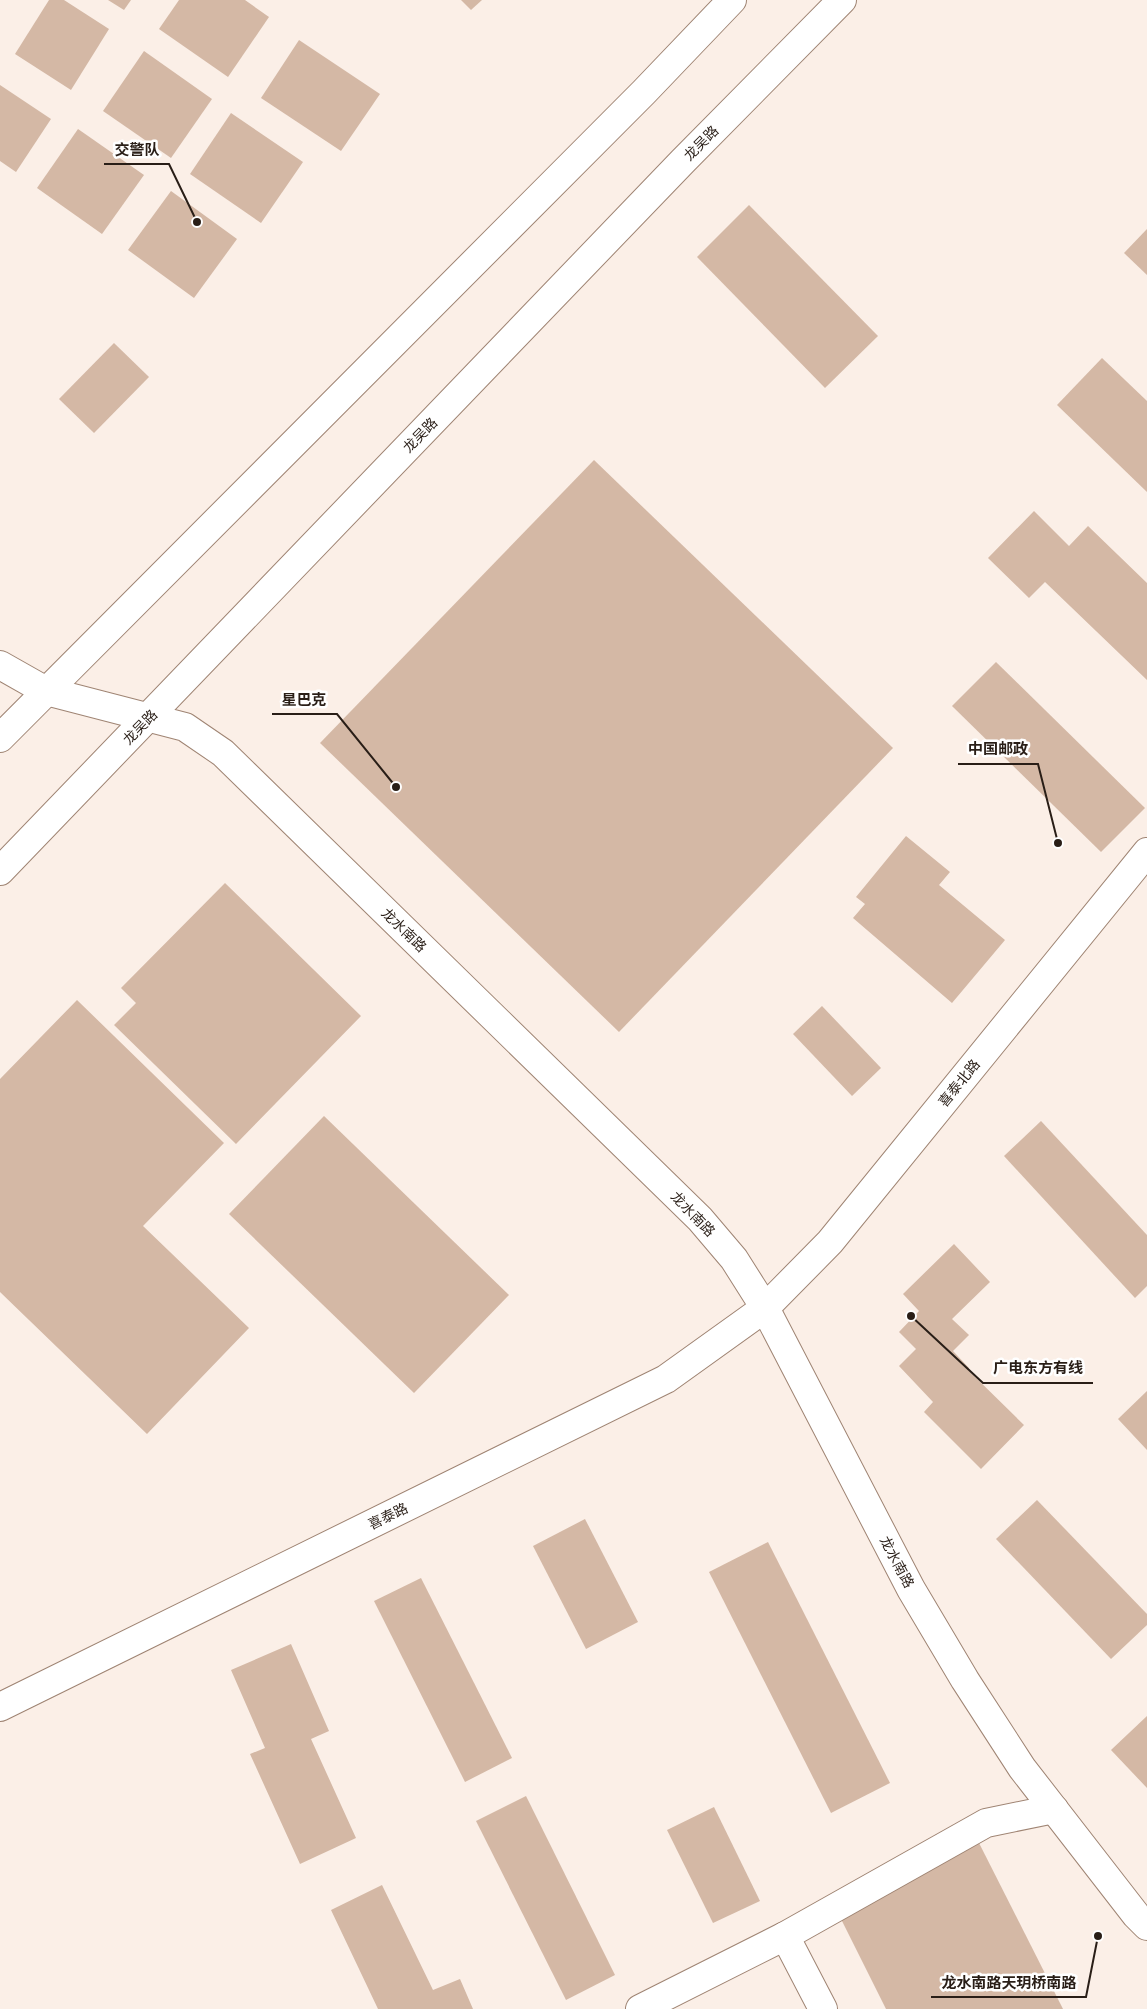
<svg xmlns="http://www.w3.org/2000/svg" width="1147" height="2009" font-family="'Source Sans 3','Noto Sans SC',sans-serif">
	<rect width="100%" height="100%" fill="#fbefe7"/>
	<g fill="#d4b8a5">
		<polygon points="49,0 64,0 109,29 71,90 15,54"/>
		<polygon points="108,0 131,0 124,10"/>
		<polygon points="179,0 245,0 269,17 228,77 159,29"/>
		<polygon points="461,0 482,0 471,10"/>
		<polygon points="299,40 380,94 341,151 261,98"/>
		<polygon points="144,51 212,99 171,158 103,111"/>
		<polygon points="0,85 51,119 16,172 0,161"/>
		<polygon points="231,113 303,162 261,223 190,174"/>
		<polygon points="78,129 144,175 102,234 37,188"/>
		<polygon points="171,191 237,239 194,298 128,250"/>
		<polygon points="749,205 878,336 825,388 697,257"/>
		<polygon points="1147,229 1147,275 1124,253"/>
		<polygon points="114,343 149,377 94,433 59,399"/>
		<polygon points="1102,358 1147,401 1147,492 1057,405"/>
		<polygon points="594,460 893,748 619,1032 320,743"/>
		<polygon points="1034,511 1069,546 1088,526 1147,583 1147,680 1045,582 1029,598 988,558"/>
		<polygon points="996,662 1145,808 1101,852 952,706"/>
		<polygon points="906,836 950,872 939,885 1005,940 952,1003 853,918 865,904 856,897"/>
		<polygon points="225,883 361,1016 236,1144 114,1025 136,1003 121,988"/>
		<polygon points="77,1000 224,1143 143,1226 249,1328 147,1434 0,1292 0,1079"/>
		<polygon points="822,1006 881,1068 852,1096 793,1034"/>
		<polygon points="324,1116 509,1295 414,1393 229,1214"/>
		<polygon points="1041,1121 1147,1235 1147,1286 1135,1298 1004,1156"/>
		<polygon points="954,1244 990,1282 952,1319 969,1335 953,1351 969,1368 968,1370 1024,1425 981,1469 924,1412 933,1402 899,1366 916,1349 899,1332 919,1311 903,1294"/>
		<polygon points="1147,1391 1147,1450 1118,1419"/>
		<polygon points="1037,1500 1147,1614 1147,1625 1111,1659 996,1539"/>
		<polygon points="585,1519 638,1622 586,1649 533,1546"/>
		<polygon points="768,1542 890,1783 831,1813 709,1572"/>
		<polygon points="421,1578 512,1758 465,1782 374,1601"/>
		<polygon points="291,1644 329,1731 311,1739 356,1838 300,1864 250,1754 265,1748 231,1670"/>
		<polygon points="1147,1716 1147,1788 1111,1750"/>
		<polygon points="526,1796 615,1975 566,2000 476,1821"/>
		<polygon points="714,1807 760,1901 713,1923 667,1830"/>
		<polygon points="978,1841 1063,2009 886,2009 837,1911"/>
		<polygon points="382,1885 433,1990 460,1979 473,2009 378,2009 331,1910"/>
	</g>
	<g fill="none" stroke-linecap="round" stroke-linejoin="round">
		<defs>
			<g id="minor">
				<polyline points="0,665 46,691"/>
				<polyline points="0,1707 666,1379 765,1308 830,1242 1147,852"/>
				<polyline points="785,1936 823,2009"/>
				<polyline points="640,2009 785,1936 986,1823 1054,1809"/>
			</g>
			<g id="major">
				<polyline points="46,691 185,727 223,753 700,1219 734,1259 765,1308 911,1589 965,1680 1022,1768 1136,1915 1147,1926"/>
				<polyline points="0,738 644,92 732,0"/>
				<polyline points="0,871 683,161 842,0"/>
			</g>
		</defs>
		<use href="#minor" stroke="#9f8473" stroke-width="30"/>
		<use href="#major" stroke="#9f8473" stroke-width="30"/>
		<use href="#minor" stroke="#fff" stroke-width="28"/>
		<use href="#major" stroke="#fff" stroke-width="28"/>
	</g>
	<g text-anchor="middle" stroke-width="5" stroke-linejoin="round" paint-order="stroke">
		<g font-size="14" fill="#291e17" stroke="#fff">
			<text transform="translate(701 143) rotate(-45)" y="5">龙吴路</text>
			<text transform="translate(420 435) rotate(-46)" y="5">龙吴路</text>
			<text transform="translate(140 727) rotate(-46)" y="5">龙吴路</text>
			<text transform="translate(404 930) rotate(44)" y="5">龙水南路</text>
			<text transform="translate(959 1083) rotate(-51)" y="5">喜泰北路</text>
			<text transform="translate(693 1214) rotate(46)" y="5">龙水南路</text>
			<text transform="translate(388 1516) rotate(-26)" y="5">喜泰路</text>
			<text transform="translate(897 1562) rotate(62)" y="5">龙水南路</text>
		</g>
	</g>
	<path fill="none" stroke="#291e17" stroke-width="2" d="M197 222L169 164H104M396 787L337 714H272M1058 843L1038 764H958M911 1316L983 1383H1093M1098 1936L1086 1997H931"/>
	<g fill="#291e17" stroke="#fff" stroke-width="2">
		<circle cx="197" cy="222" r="5"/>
		<circle cx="396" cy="787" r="5"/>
		<circle cx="1058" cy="843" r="5"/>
		<circle cx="911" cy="1316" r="5"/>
		<circle cx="1098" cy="1936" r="5"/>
	</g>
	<g font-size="15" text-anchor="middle" font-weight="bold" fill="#291e17" stroke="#fff" stroke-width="5" stroke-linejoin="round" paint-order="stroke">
		<text x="137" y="155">交警队</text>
		<text x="304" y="705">星巴克</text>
		<text x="998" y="754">中国邮政</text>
		<text x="1038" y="1373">广电东方有线</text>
		<text x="1009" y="1988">龙水南路天玥桥南路</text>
	</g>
</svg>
